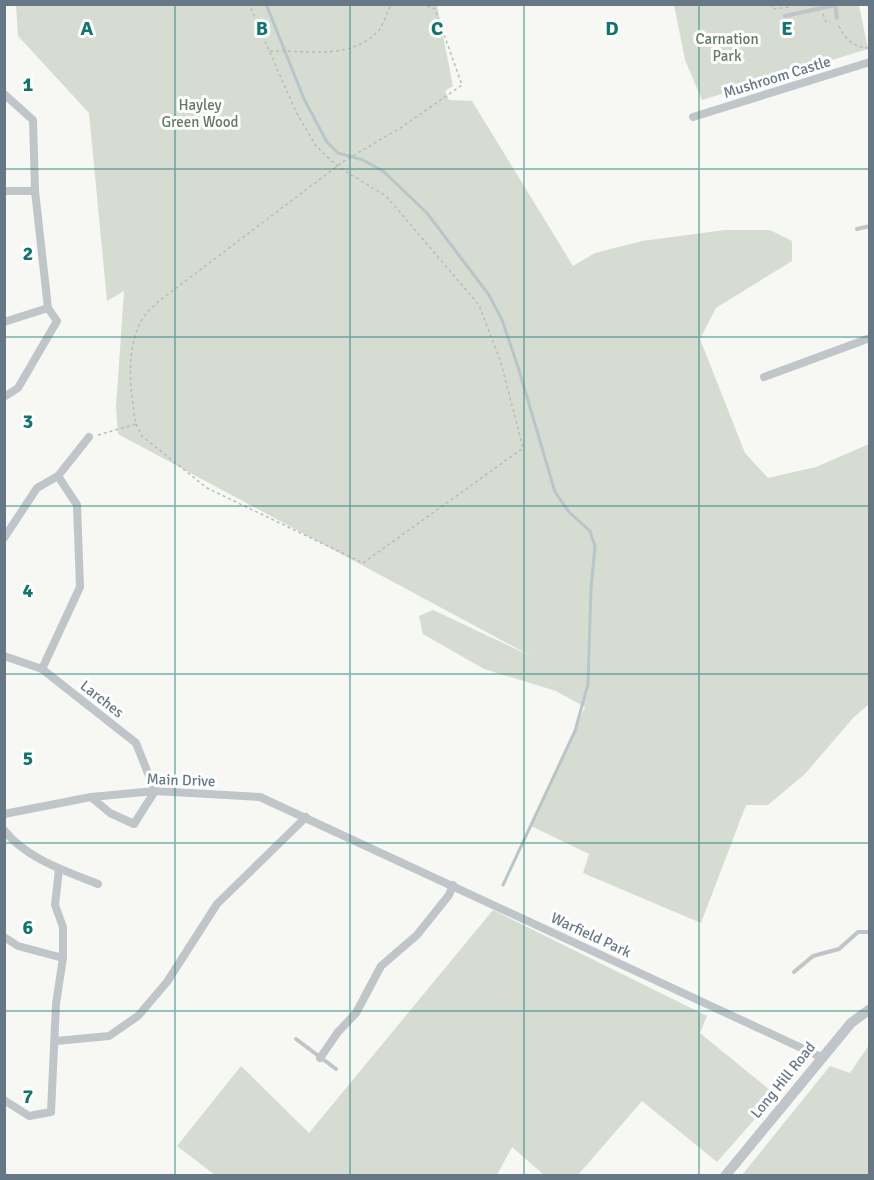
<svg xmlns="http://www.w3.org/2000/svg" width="874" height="1180" font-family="Signika,sans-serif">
	<rect width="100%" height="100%" fill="#f7f7f4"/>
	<g fill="#d7dcd3">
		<polygon points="16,5 437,5 453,86 445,91 449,100 472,101 573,266 595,253 642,241 725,230 770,230 792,241 792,261 716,308 700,339 745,453 768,478 816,467 869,444 869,704 853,718 805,774 768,805 746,805 701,923 583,873 589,854 531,826 585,707 556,691 484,669 423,634 419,616 433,610 533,657 118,434 116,407 124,291 107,301 89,113 18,36"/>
		<polygon points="674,5 859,5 868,49 702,100 685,60"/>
		<polygon points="493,910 707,1016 700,1033 776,1095 717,1162 642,1101 578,1175 544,1175 512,1147 497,1175 215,1175 177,1146 241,1066 309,1133"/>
		<polygon points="869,1045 869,1175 742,1175 830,1066 850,1073"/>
	</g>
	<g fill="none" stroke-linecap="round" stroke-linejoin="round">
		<polyline stroke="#b8c5c9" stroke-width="3" points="266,4 304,99 327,142 338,153 363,160 383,171 427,213 489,295 502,320 519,370 555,492 569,512 590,531 595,546 591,589 588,684 575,731 503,885"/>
		<g stroke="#b8bcbf" stroke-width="1.5" stroke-dasharray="3 3" stroke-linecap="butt">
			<polyline points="771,4 773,9 790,7"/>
			<polyline points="823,14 826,22 830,22"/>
			<path d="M839 26C845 39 854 48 870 48"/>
			<path d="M270 51C305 50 352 61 379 30 384 23 387 13 391 4"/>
			<polyline points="136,424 142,436 207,488 363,563 523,448 501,363 479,305 386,196 337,166 316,146 296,112 249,4"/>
			<path d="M98 435 136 424C130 392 125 347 143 318 147 312 154 306 159 301L344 161 402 127 462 85 435 9 422 4"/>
		</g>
		<g stroke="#c0c5c9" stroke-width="4">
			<polyline points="835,4 837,18"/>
			<polyline points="785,16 835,5"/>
			<polyline points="857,229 870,226"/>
			<polyline points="794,972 813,956 839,949 858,932 870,932"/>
			<polyline points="296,1039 336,1069"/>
		</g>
		<g stroke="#c0c5c9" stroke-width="8">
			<polyline points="4,94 33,120 35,191 48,308 57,321 18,388 4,397"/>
			<polyline points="693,117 870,62"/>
			<polyline points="4,191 35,191"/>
			<polyline points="4,322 48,308"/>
			<polyline points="764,377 870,338"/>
			<polyline points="4,538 37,488 58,476"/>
			<polyline points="4,656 42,669 136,743 155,791 134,824 110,813 91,797"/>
			<polyline points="42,669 80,587 77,505 58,476 89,437"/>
			<polyline points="4,814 91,797 155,791 260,797 821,1057"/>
			<path d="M4 830C25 858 66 871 98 884"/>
			<polyline points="4,937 18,946 63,958"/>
			<polyline points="56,1041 109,1036 138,1016 167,982 217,904 306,817"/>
			<polyline points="320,1058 338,1032 356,1013 381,966 417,935 449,895 453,885"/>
			<polyline points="4,1100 29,1116 51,1112 56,1004 63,958 63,927 55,905 59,869"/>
		</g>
		<polyline stroke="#c0c5c9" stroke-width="10" points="725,1176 851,1023 870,1009"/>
	</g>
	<path fill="none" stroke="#0f766e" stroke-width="1.5" stroke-opacity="0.55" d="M175 4V1176M350 4V1176M524 4V1176M699 4V1176M4 169H870M4 337H870M4 506H870M4 674H870M4 843H870M4 1011H870"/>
	<g text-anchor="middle" stroke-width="6" stroke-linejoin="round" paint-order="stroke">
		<g font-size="15" fill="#667861" stroke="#fff">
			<text x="727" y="44">Carnation<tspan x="727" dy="17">Park</tspan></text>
			<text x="200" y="110">Hayley<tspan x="200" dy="17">Green Wood</tspan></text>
		</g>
		<g font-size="15" fill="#667886" stroke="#fff">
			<text transform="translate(777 77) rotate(-17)" y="5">Mushroom Castle</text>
			<text transform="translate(102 699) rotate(38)" y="5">Larches</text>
			<text transform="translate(181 780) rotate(2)" y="5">Main Drive</text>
			<text transform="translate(591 935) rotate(25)" y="5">Warfield Park</text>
			<text transform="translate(783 1080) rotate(-51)" y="5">Long Hill Road</text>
		</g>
	</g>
	<g font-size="20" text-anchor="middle" font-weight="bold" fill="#0f766e" stroke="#fff" stroke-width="6" stroke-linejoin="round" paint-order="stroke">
		<text x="87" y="35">A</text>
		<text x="262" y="35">B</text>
		<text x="437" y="35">C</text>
		<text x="612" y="35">D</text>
		<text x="787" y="35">E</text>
		<text x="28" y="91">1</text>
		<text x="28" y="260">2</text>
		<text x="28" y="428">3</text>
		<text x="28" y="597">4</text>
		<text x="28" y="765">5</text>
		<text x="28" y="934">6</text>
		<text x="28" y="1103">7</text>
	</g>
	<rect width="874" height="1180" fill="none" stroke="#667886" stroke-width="12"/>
</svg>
